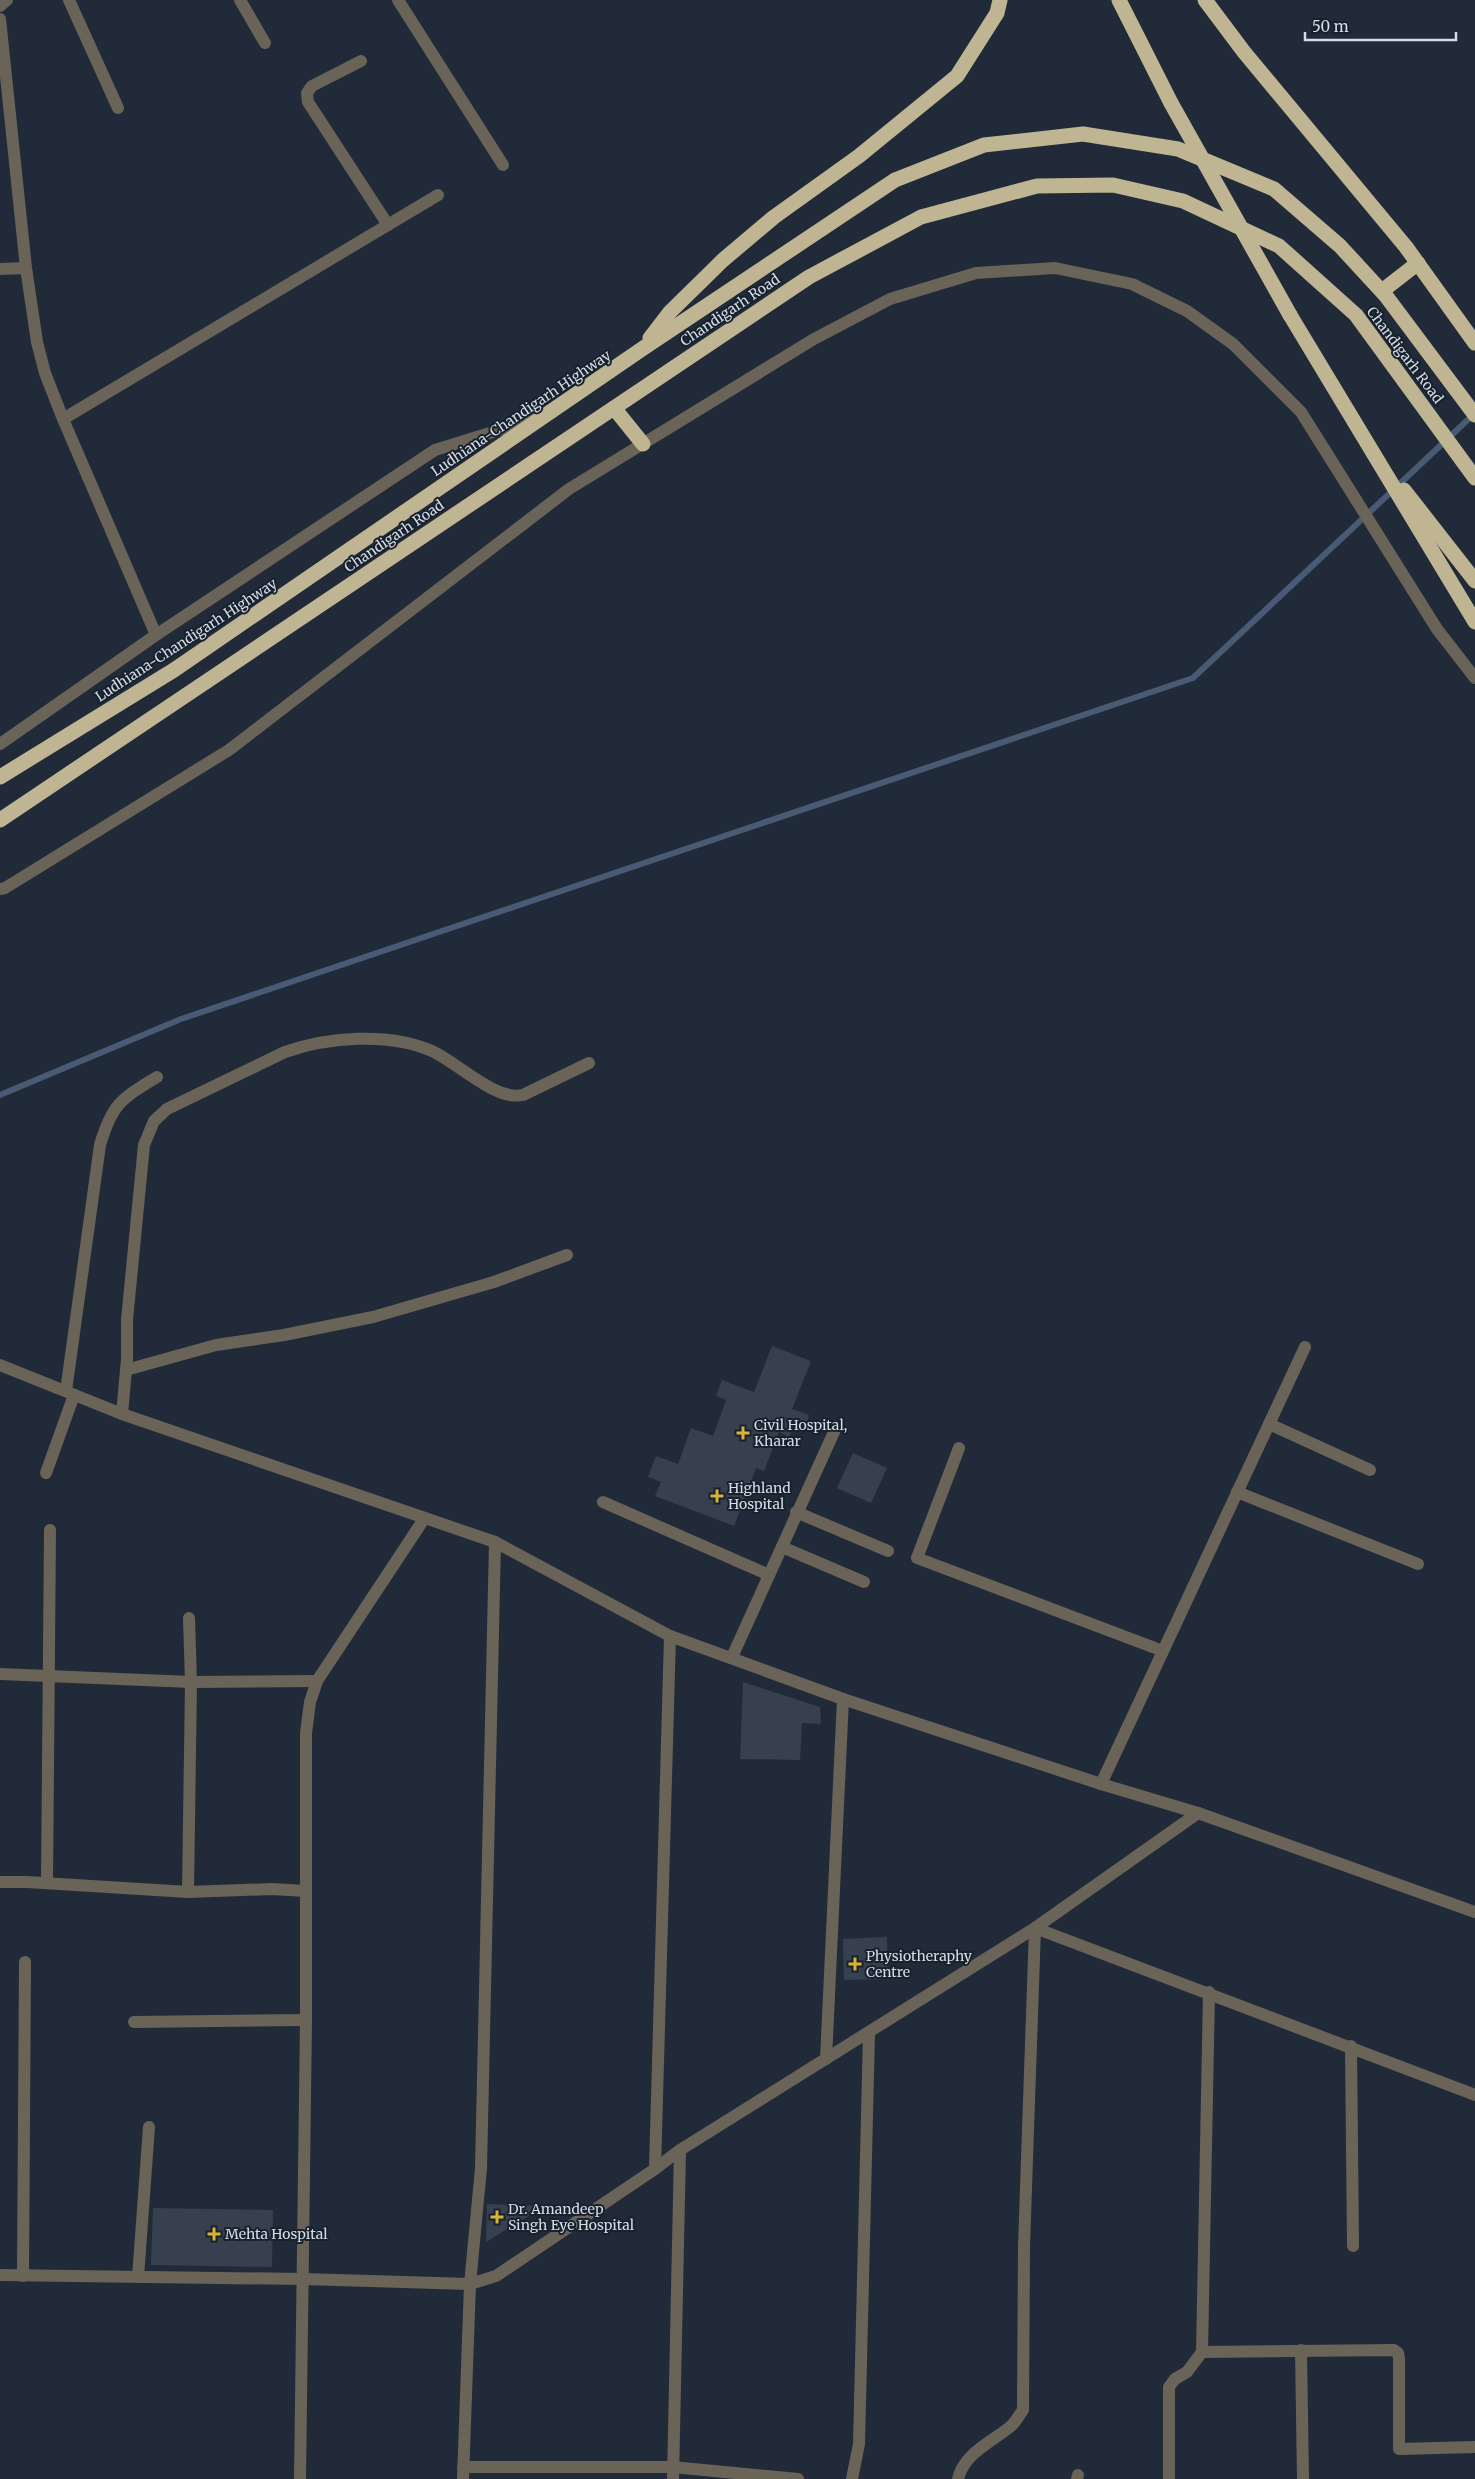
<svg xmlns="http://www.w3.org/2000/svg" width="1475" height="2479" font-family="Merriweather,serif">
	<rect width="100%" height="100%" fill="#212a38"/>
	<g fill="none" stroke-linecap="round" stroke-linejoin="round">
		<polyline stroke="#485a74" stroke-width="6" points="0,1095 181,1019 1193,678 1474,414"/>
	</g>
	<g fill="#36404e">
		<polygon points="772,1346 811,1361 792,1409 809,1415 804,1431 793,1427 789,1437 779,1432 764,1471 756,1468 734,1526 655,1496 661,1482 648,1477 656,1456 678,1464 691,1428 713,1436 726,1400 716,1396 722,1380 754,1392"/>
		<polygon points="853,1453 887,1468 871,1503 837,1488"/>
		<polygon points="743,1682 820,1707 821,1724 802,1723 800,1760 740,1759"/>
		<polygon points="887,1937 888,1979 844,1980 843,1939"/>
		<polygon points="487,2204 545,2206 486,2242"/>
		<polygon points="153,2208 273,2210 272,2267 151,2265"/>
	</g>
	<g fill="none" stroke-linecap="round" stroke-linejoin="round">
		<g stroke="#696457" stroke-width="12">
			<polyline points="69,0 118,108"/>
			<polyline points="240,0 265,43"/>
			<polyline points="398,0 503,165"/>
			<polyline points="0,6 7,0"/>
			<polyline points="0,19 26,268 37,342 45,373 63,419 156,635"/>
			<polyline points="361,61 312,86 307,93 308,102 388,225"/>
			<polyline points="0,269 26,268"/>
			<polyline points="63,419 438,195"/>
			<polyline points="0,744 156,635 435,450 535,419"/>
			<polyline points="0,889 5,888 229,750 569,489 814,339 890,299 976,273 1055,268 1132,284 1187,311 1233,344 1301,412 1437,629 1475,678"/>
			<polyline points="0,1365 122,1414 495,1542 670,1636 843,1699 1101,1784 1198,1813 1475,1912"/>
			<polyline points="126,1370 216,1345 284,1335 373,1317 494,1282 567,1255"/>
			<path d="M66 1391 100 1145C112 1104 121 1099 157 1077"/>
			<path d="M122 1414 127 1359V1320L144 1145 154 1121 167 1109 285 1052C328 1037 389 1032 432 1051 458 1063 495 1101 523 1095L589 1063"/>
			<polyline points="1269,1424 1370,1470"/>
			<polyline points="959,1448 917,1558 1163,1651"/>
			<polyline points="46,1473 74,1395"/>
			<polyline points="1237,1492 1418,1564"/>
			<polyline points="603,1502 769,1575"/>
			<polyline points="796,1512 888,1551"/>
			<polyline points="782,1547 864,1582"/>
			<polyline points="732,1657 834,1432"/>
			<polyline points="0,1674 191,1682 317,1681"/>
			<polyline points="1101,1784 1305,1347"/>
			<polyline points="0,1882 27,1882 188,1892 272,1889 306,1891"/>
			<polyline points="47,1883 50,1530"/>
			<polyline points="188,1892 191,1682 189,1618"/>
			<polyline points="1209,1992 1202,2352 1394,2350 1398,2353 1399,2358 1399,2449 1475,2447"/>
			<polyline points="134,2022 306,2020"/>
			<polyline points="1351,2046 1353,2246"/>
			<polyline points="826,2059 843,1699"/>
			<polyline points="655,2169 670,1636"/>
			<polyline points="0,2275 303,2279 470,2284 496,2276 655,2169 680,2150 1035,1928 1198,1813"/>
			<polyline points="23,2276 25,1962"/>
			<polyline points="138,2277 149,2127"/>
			<polyline points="1301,2350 1303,2479"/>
			<polyline points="463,2467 672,2467 798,2479"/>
			<polyline points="300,2479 306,2020 306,1733 310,1702 317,1681 424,1519"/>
			<polyline points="463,2479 470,2284 481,2168 495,1542"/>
			<polyline points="673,2479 680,2150"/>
			<polyline points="852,2479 859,2444 869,2033"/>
			<path d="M958 2479C964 2453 992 2442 1011 2426 1016 2422 1019 2415 1023 2410L1024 2246 1035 1928 1475 2095"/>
			<polyline points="1077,2479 1078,2475"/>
			<polyline points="1169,2479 1169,2387 1175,2379 1187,2372 1202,2352"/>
		</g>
		<g stroke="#c0b593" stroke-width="15">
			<polyline points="1119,0 1171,103"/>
			<polyline points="1205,0 1244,52 1406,247 1475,343"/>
			<polyline points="1382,291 1418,263"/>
			<polyline points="1290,315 1475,622"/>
			<polyline points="650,338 670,312 723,260 774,217 859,156 957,76 997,13 1000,0"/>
			<polyline points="614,408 643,444"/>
			<polyline points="1404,490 1475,581"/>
			<polyline points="0,777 174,670 642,349 895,180 984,145 1083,134 1178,149 1274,189 1340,246 1386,296 1475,415"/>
			<polyline points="0,820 809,277 921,217 1037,186 1113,185 1183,201 1279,246 1356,315 1475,478"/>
		</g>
		<polyline stroke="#c0b593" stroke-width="15" points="1171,103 1290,315"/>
	</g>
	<g fill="#d8b434" stroke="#18212e" stroke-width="2">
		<path d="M740.5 1425.5h5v5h5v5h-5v5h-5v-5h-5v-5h5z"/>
		<path d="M714.5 1488.5h5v5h5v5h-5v5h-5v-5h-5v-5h5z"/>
		<path d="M852.5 1956.5h5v5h5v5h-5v5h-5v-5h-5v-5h5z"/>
		<path d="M494.5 2209.5h5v5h5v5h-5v5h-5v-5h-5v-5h5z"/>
		<path d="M211.5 2226.5h5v5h5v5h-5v5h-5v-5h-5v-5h5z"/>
	</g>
	<g text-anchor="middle" stroke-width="4" stroke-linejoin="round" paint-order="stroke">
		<g font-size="14" fill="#d5dce4" stroke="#18212e">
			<text transform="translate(730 310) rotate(-34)" y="5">Chandigarh Road</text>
			<text transform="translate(1405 355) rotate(53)" y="5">Chandigarh Road</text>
			<text transform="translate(521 413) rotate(-34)" y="5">Ludhiana-Chandigarh Highway</text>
			<text transform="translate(394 536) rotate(-34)" y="5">Chandigarh Road</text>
			<text transform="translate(186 640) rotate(-33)" y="5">Ludhiana-Chandigarh Highway</text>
		</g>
		<g font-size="14" fill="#d5dce4" stroke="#18212e" text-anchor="start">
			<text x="754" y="1430">Civil Hospital,<tspan x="754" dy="16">Kharar</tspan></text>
			<text x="728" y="1493">Highland<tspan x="728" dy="16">Hospital</tspan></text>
			<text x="866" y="1961">Physiotheraphy<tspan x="866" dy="16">Centre</tspan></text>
			<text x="508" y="2214">Dr. Amandeep<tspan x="508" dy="16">Singh Eye Hospital</tspan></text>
			<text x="225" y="2239">Mehta Hospital</text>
		</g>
	</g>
	<path d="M1305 32v8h151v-8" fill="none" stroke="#d5dce4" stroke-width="2.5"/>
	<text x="1312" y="32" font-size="15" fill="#d5dce4" stroke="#18212e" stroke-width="4" paint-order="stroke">50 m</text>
</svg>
